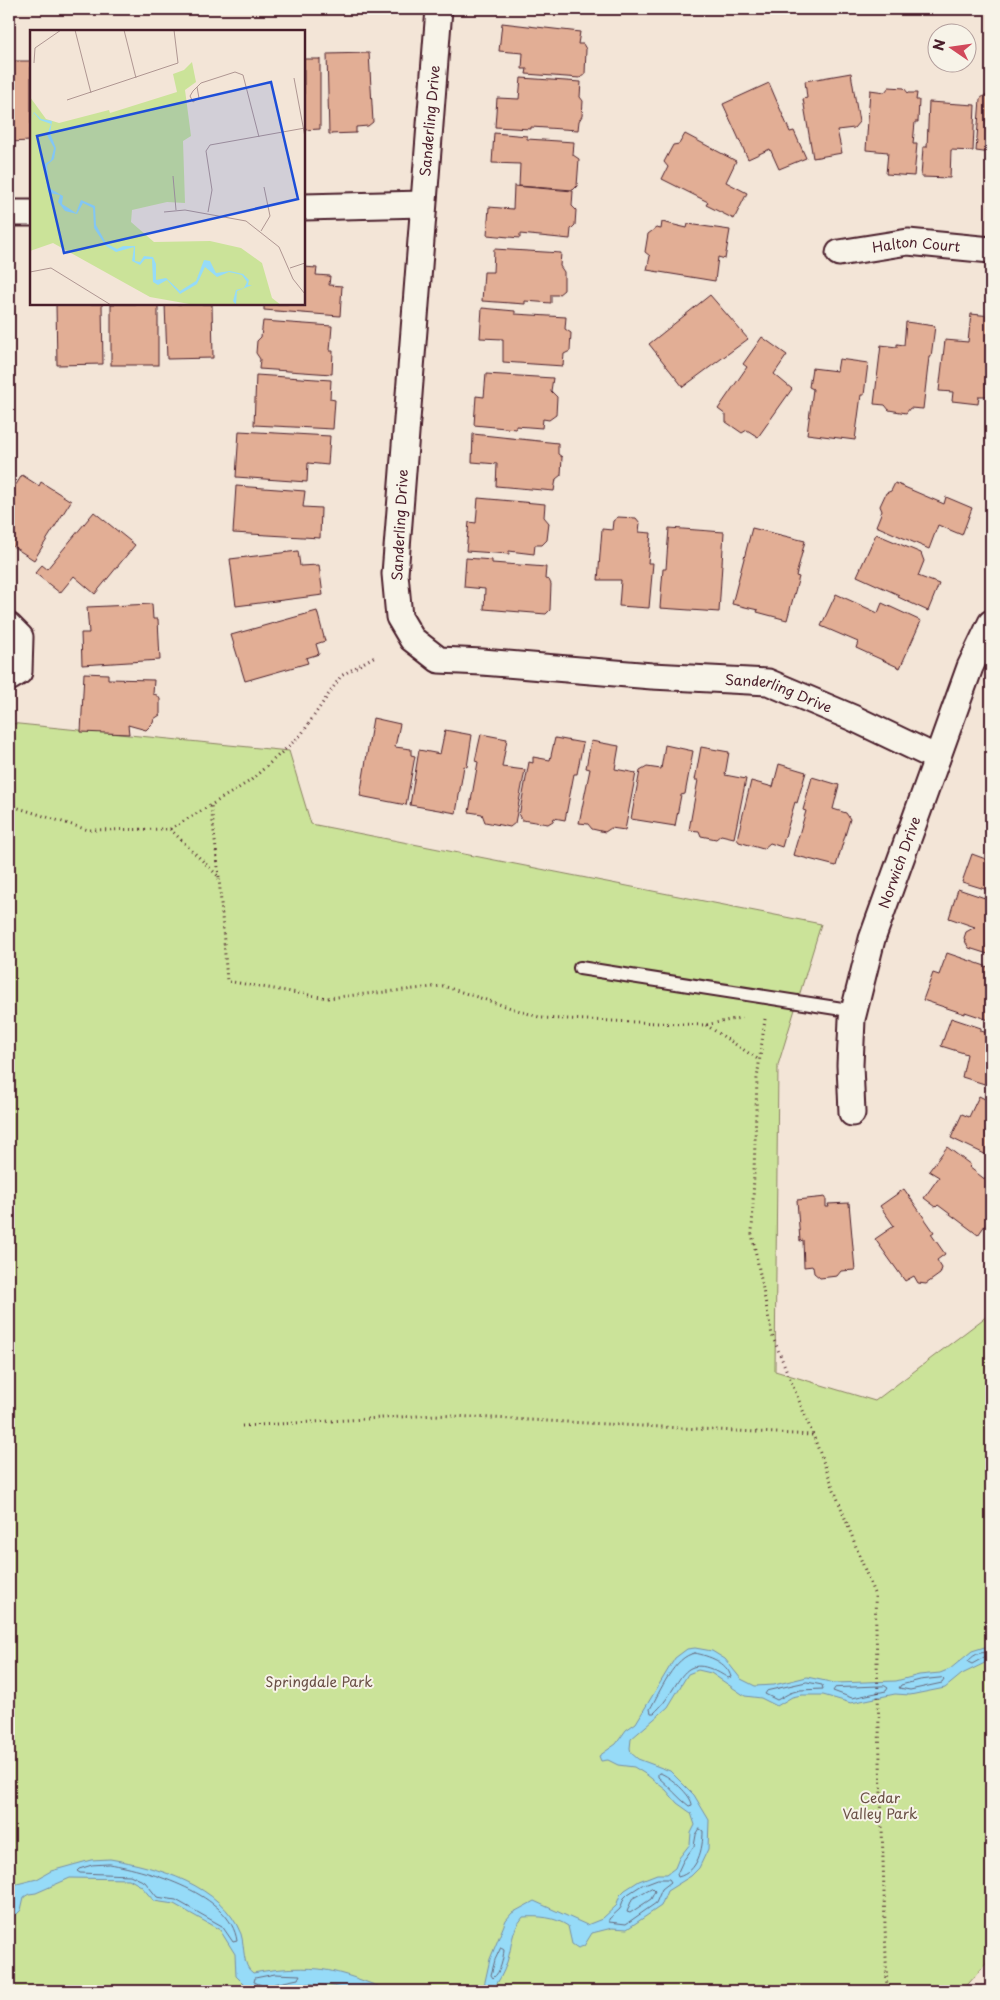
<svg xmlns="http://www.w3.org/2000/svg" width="1000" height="2000" font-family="'Playpen Sans',sans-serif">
	<rect width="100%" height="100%" fill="#f3e5d7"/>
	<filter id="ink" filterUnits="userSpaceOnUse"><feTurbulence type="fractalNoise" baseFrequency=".02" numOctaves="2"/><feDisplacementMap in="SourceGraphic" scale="10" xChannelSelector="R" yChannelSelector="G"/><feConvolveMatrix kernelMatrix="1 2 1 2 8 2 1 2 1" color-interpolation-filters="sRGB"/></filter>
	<g filter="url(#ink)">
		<polygon fill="#cbe399" stroke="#8a8162" points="9,723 289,751 311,824 821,924 778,1065 775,1371 875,1401 991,1313 991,1958 962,1991 9,1991"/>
		<g fill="#96dbf8" stroke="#7890a6">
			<path d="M991 1645V1660L962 1674 945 1688 910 1695 895 1694 851 1703 823 1695H802L792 1697 777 1706 761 1698 745 1696 711 1673 698 1670 688 1674 668 1707 631 1739 630 1748 631 1753 638 1759 670 1771 694 1795 709 1820 708 1849 699 1868 691 1876 667 1891 661 1906 627 1929 612 1928 592 1933 584 1946 578 1948 572 1944 568 1926C555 1917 539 1916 523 1917 510 1933 513 1944 507 1962 504 1973 498 1982 492 1991H478L484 1986 490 1959 506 1920 512 1913 534 1901 587 1925 602 1919 616 1906 620 1895 625 1890 639 1881 657 1874H667L675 1868 679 1858 690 1844 691 1833 695 1825 691 1813 677 1803 666 1790 647 1775 634 1767 618 1765 608 1760 601 1761 599 1756 616 1744 626 1730 636 1723 675 1658 687 1649 695 1648 712 1651 725 1659 741 1679 755 1686 774 1685 807 1677 835 1683 896 1681 919 1675 940 1673 950 1669 972 1651Z"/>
			<path d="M110 1859C157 1867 222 1885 241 1934 245 1947 242 1966 253 1973 274 1969 297 1967 319 1969 344 1972 368 1983 391 1991H349L333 1986 301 1983 265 1991 244 1984 236 1976 235 1954 220 1930 174 1904 154 1901 141 1886 129 1879 70 1878 36 1893 29 1894 24 1897 21 1910 17 1914 9 1916V1886L37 1879 51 1871 91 1860Z"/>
		</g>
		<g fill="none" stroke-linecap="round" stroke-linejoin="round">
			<g stroke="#686a7d" stroke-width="1">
				<path d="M991 1650 987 1653C981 1651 971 1656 968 1662L972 1664 988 1655 991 1656"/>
				<path d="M695 1653C709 1656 727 1662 731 1677L728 1678C679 1646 684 1686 654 1713H651L650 1709C660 1692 674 1656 695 1653Z"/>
				<polygon points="942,1678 944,1680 942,1683 910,1690 899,1688 901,1685 920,1680"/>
				<polygon points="807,1682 822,1685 823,1689 800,1690 790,1693 777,1700 765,1694 767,1691"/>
				<polygon points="885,1686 888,1688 886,1691 852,1698 833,1691 835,1688"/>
				<path d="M660 1773C670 1776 692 1796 692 1805L689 1806C678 1798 669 1786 658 1777V1774Z"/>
				<path d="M700 1829 703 1831C703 1849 698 1872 678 1877L677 1874 683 1861 694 1846 696 1835Z"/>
				<path d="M110 1864C149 1871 231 1894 237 1941L233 1942 222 1926 176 1900 157 1897 145 1882 130 1875 80 1873 77 1871 79 1869 92 1865Z"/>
				<polygon points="658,1879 669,1879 671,1882 662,1889 656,1903 626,1924 609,1922 609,1919 620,1909 624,1898 628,1894 642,1885"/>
				<polygon points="652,1888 655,1891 651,1899 630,1913 627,1912 632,1899"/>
				<path d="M501 1948 504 1950C503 1959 501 1972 493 1978L491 1975 495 1960Z"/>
				<polyline points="263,1991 261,1985 254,1982 255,1978 275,1974 300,1975 298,1979 274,1984 270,1991"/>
			</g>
		</g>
		<g fill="#e2ae95" stroke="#4a1f2b">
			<polygon points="502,23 580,32 578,44 583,44 586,49 585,74 580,78 526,74 527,69 522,69 523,53 499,51"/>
			<polygon points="369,53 373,122 368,126 356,127 356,133 329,134 327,54"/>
			<polygon points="304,59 320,59 320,129 304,130"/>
			<polygon points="9,61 31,61 31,141 9,142"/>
			<polygon points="851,73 859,122 854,128 837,130 842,153 813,158 803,99 807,98 805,81"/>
			<polygon points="521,78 581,82 580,97 583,101 582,116 579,121 578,130 531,127 531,129 495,127 497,98 519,99"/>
			<polygon points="769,83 790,132 794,131 806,158 779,169 770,149 748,159 723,104"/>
			<polygon points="889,87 904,88 908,93 917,93 916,100 919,100 918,122 915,122 913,144 917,144 914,176 886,174 888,152 866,150 870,90 885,92"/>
			<polygon points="985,95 991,95 991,153 976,151 980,99"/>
			<polygon points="929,102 975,105 973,151 951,150 950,178 921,177 923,147 927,147"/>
			<polygon points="494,133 527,136 527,139 574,142 573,155 579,159 577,186 573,190 519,186 520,164 492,163"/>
			<polygon points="685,134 736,161 726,182 747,193 734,219 706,205 708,202 662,179 668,167 664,162 673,145 679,144"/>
			<polygon points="514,186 573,191 572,206 576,210 575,225 571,229 570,239 520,234 520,238 487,235 489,207 513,209"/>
			<polygon points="662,222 687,228 688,224 730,230 725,259 718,257 715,281 647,270 650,256 645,252 648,234 656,228 661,229"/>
			<polygon points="494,249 561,253 560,266 564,272 564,290 558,295 551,295 551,303 525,301 525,304 482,301 484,272 493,272"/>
			<polygon points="304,267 317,268 316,275 330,276 329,285 342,286 340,316 264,310 264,304 304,304"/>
			<polygon points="9,272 12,272 13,318 9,318"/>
			<polygon points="710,295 748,339 683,387 649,344"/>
			<polygon points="56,304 102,304 103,364 57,365"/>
			<rect x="111" y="304" width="47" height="61"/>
			<polygon points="165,304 212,304 213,358 167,359"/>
			<polygon points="482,308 515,311 515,314 566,317 565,329 571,333 570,351 564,354 563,366 503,362 503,339 480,338"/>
			<polygon points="971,314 991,316 991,367 988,396 979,396 978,404 952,401 953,392 939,391 945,340 968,342"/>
			<polygon points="263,321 332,326 330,351 333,351 332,374 259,369 260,359 256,353 257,341 261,337"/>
			<polygon points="906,322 935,326 931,357 929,357 923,409 910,408 906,413 889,410 885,405 874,404 881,345 897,347 897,344 904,345"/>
			<polygon points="762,337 787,355 774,374 792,389 758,437 747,430 742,433 726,422 726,415 718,409 747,367 743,364"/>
			<polygon points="839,359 868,363 864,395 861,395 855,440 807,434 813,389 809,387 812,368 837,371"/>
			<polygon points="486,374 553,378 551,391 557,397 556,415 549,420 543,419 542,428 516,426 516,429 474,425 476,396 484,397"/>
			<polygon points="256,375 331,380 330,399 335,400 333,429 254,425"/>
			<polygon points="239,431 330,436 328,465 308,463 307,482 236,477"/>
			<polygon points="473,434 558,443 558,454 562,457 561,475 556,479 554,491 496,486 497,464 472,462"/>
			<polygon points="22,475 39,486 41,482 71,501 34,560 9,544 12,538 9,537 9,496"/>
			<polygon points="895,483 944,504 946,497 972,508 962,535 938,525 929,549 876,526 882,511 880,506 886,493 891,491"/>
			<polygon points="236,486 305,491 303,507 321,508 320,538 233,533"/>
			<polygon points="478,498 545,504 544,517 549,523 547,540 542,545 535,545 534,554 509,551 509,554 466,551 469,522 476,523"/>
			<polygon points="94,512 135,545 95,594 74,576 60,593 35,573 42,565 47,569"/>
			<polygon points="618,517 636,518 640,523 639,532 651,533 648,563 653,563 649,608 619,606 621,580 598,580 602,529 612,530 613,521"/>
			<polygon points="669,528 724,532 719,612 660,608 663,569 666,569"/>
			<polygon points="752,528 805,541 796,576 799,577 787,620 757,612 758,610 732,604"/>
			<polygon points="876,534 921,553 924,561 918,576 939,584 928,611 898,597 899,595 857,576"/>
			<polygon points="298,551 300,566 319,565 323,595 236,606 230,559"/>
			<polygon points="466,558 492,560 492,563 546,567 545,579 549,580 551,584 550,610 546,614 484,609 485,589 464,587"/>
			<polygon points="836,594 878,613 882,603 921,621 900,668 856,648 858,642 821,626"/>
			<polygon points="152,604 153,619 158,619 160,660 82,665 81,633 89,633 87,607"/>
			<polygon points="317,611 325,641 316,644 319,654 306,658 308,663 245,681 231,635"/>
			<polygon points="84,673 108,674 108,679 154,680 153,694 157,695 160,699 160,715 154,719 153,723 146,730 128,725 129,734 81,732"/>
			<polygon points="373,718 400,724 395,747 411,749 411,755 415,756 406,805 360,796"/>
			<polygon points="445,730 472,735 467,767 464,766 456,813 410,805 419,750 440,754"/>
			<polygon points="481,734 507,739 502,767 525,770 515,823 510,827 485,822 482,814 469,812 478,762 475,761"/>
			<polygon points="555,738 583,743 577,774 574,774 565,820 554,818 553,821 548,824 522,820 519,816 529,762 533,763 533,757 550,760"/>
			<polygon points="591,741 619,746 615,769 636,773 625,830 611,828 605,832 592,829 588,824 579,823 590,769 586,768"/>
			<polygon points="665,745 693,751 685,794 681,795 675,826 631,819 640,771 647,767 661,769"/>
			<polygon points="701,747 729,752 725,775 746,779 734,838 721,835 716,839 701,836 699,831 689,830 698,780 695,780"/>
			<polygon points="779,764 806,772 797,803 795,802 782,847 770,843 763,849 739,842 737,839 751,781 773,787"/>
			<polygon points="812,777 839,785 833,809 846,813 850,819 836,866 793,855 806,811 803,810"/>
			<polygon points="972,854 991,861 991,888 988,890 962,882"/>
			<polygon points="958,889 991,900 991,955 969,948 966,943 964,938 966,932 975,927 949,918"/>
			<polygon points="947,953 991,968 991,1014 989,1020 965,1012 965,1014 923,1000 933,973 939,975"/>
			<polygon points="951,1018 981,1028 981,1031 991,1034 991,1086 962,1077 967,1054 941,1046"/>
			<polygon points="979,1096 991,1102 991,1157 951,1138 962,1114 969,1117"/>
			<polygon points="947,1147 971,1165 969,1167 991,1184 991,1217 978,1235 938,1205 936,1207 924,1198 939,1177 929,1171"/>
			<polygon points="904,1189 934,1232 931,1234 945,1254 937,1260 942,1268 940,1274 926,1284 918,1283 914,1276 905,1281 875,1239 894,1226 880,1206"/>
			<polygon points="826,1197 826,1207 829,1207 828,1204 849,1203 855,1270 841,1271 837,1276 820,1278 814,1273 813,1266 804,1267 803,1240 800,1241 797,1200"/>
		</g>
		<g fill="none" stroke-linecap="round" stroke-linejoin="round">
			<defs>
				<polyline id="lane" points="580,968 855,1011"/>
				<g id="street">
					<path id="s1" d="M439 9 395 574 399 617 412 639 439 660 482 662 652 676 768 682 853 718 937 758"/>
					<polyline points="304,207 423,204"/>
					<polyline points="9,213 31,213"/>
					<path id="s2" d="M839 253 908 242 991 250"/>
					<polyline points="9,626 20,637 19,672 9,678"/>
					<path id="s3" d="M852 1113 850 1065 852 1019 872 939 970 667 991 623"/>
				</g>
			</defs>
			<use href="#lane" stroke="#4a1f2b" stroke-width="16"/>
			<use href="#street" stroke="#4a1f2b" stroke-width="29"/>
			<g stroke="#4a1f2b" stroke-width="3" stroke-dasharray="1 4" stroke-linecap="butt">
				<polyline points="9,805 88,830 170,829 219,877 227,981 327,998 443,986 542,1018 705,1025 745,1017"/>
				<polyline points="170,829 211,805"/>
				<polyline points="219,877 211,805 250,781 301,735 341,676 375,656"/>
				<polyline points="765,1019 757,1079 752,1234 772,1335 813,1435 875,1596 887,1991"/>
				<polyline points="706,1025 759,1060"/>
				<polyline points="242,1426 435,1415 813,1435"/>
			</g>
			<use href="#lane" stroke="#f7f3e8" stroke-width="12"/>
			<use href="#street" stroke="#f7f3e8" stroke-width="25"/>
		</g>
	</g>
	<g text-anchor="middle" stroke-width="4" stroke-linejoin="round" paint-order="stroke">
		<g font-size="14" fill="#4a1f2b" stroke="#f7f3e8">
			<text transform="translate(430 121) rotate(-85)" y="5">Sanderling Drive</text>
			<text dy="5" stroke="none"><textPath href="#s2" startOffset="78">Halton Court</textPath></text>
			<text transform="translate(400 525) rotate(-87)" y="5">Sanderling Drive</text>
			<text dy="5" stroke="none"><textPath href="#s1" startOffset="1012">Sanderling Drive</textPath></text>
			<text dy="5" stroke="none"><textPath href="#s3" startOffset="258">Norwich Drive</textPath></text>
		</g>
		<g font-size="14" fill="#6a5046" stroke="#f7f3e8">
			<text x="319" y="1687">Springdale Park</text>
			<text x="880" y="1803">Cedar<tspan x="880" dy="16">Valley Park</tspan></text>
		</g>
	</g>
	<g transform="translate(30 30)">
		<rect width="275" height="275" fill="#f3e5d7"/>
		<path d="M162 32 166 52 155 60 161 106 153 111 155 173 137 172 102 180 101 192 124 212 180 211 211 218 232 233 242 268 251 275H165L120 267 23 213 0 221V67L16 89 29 93 79 80 80 83 147 62 143 44 154 40Z" fill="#cbe399"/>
		<path d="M4 82 11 89 22 91 20 103 26 118 24 129 17 135 19 158 33 166 32 174 46 183 51 170 65 176 66 195 76 213 87 219 93 216H105V231L110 232 114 226 123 227 126 234V250L136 248 150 261 166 251 174 230 180 231 186 243 200 241 213 244 219 250 218 255H222L207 261 206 275 203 271 206 260 214 258 217 252 212 245 199 242 187 247 175 237 167 254 150 264 137 250 128 255 123 252 122 229H115L110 235 102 231 104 217 86 222 76 216 64 198 63 178 53 173 47 184 35 181 28 172 30 165 19 163 17 158 15 134 21 130 24 118 17 105 21 94 10 90 4 83 0 93Z" fill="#96dbf8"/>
		<path fill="none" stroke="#af9692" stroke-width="1" d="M45 0 61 63M94 0 106 48M4 33 5 18 31 0M264 48 275 107M167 57 169 68 163 72 160 66 163 61 171 53 205 42 213 45 229 107M37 70 148 33 144 0M143 146 146 180M134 182 155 180 216 191 249 217 263 249 275 264M178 182 182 160 176 121 180 115 275 98M231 201 240 186 234 157M260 238 275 233M0 242 21 238 81 275"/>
		<path fill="#1d4ed8" fill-opacity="0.15" stroke="#1d4ed8" stroke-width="2.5" d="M241 52 268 169 34 223 7 106Z"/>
		<rect width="275" height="275" fill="none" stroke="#4a1f2b" stroke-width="2.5"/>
	</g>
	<rect width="1000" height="2000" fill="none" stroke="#f7f3e8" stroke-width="30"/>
	<rect x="15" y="15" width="970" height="1970" fill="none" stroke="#4a1f2b" stroke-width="2" filter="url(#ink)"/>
	<g transform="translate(952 48) rotate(283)"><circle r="24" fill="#f7f3e8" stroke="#b29e9c"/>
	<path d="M0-4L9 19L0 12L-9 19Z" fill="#d1495b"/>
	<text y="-8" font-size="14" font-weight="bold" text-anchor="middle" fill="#4a1f2b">N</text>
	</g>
</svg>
